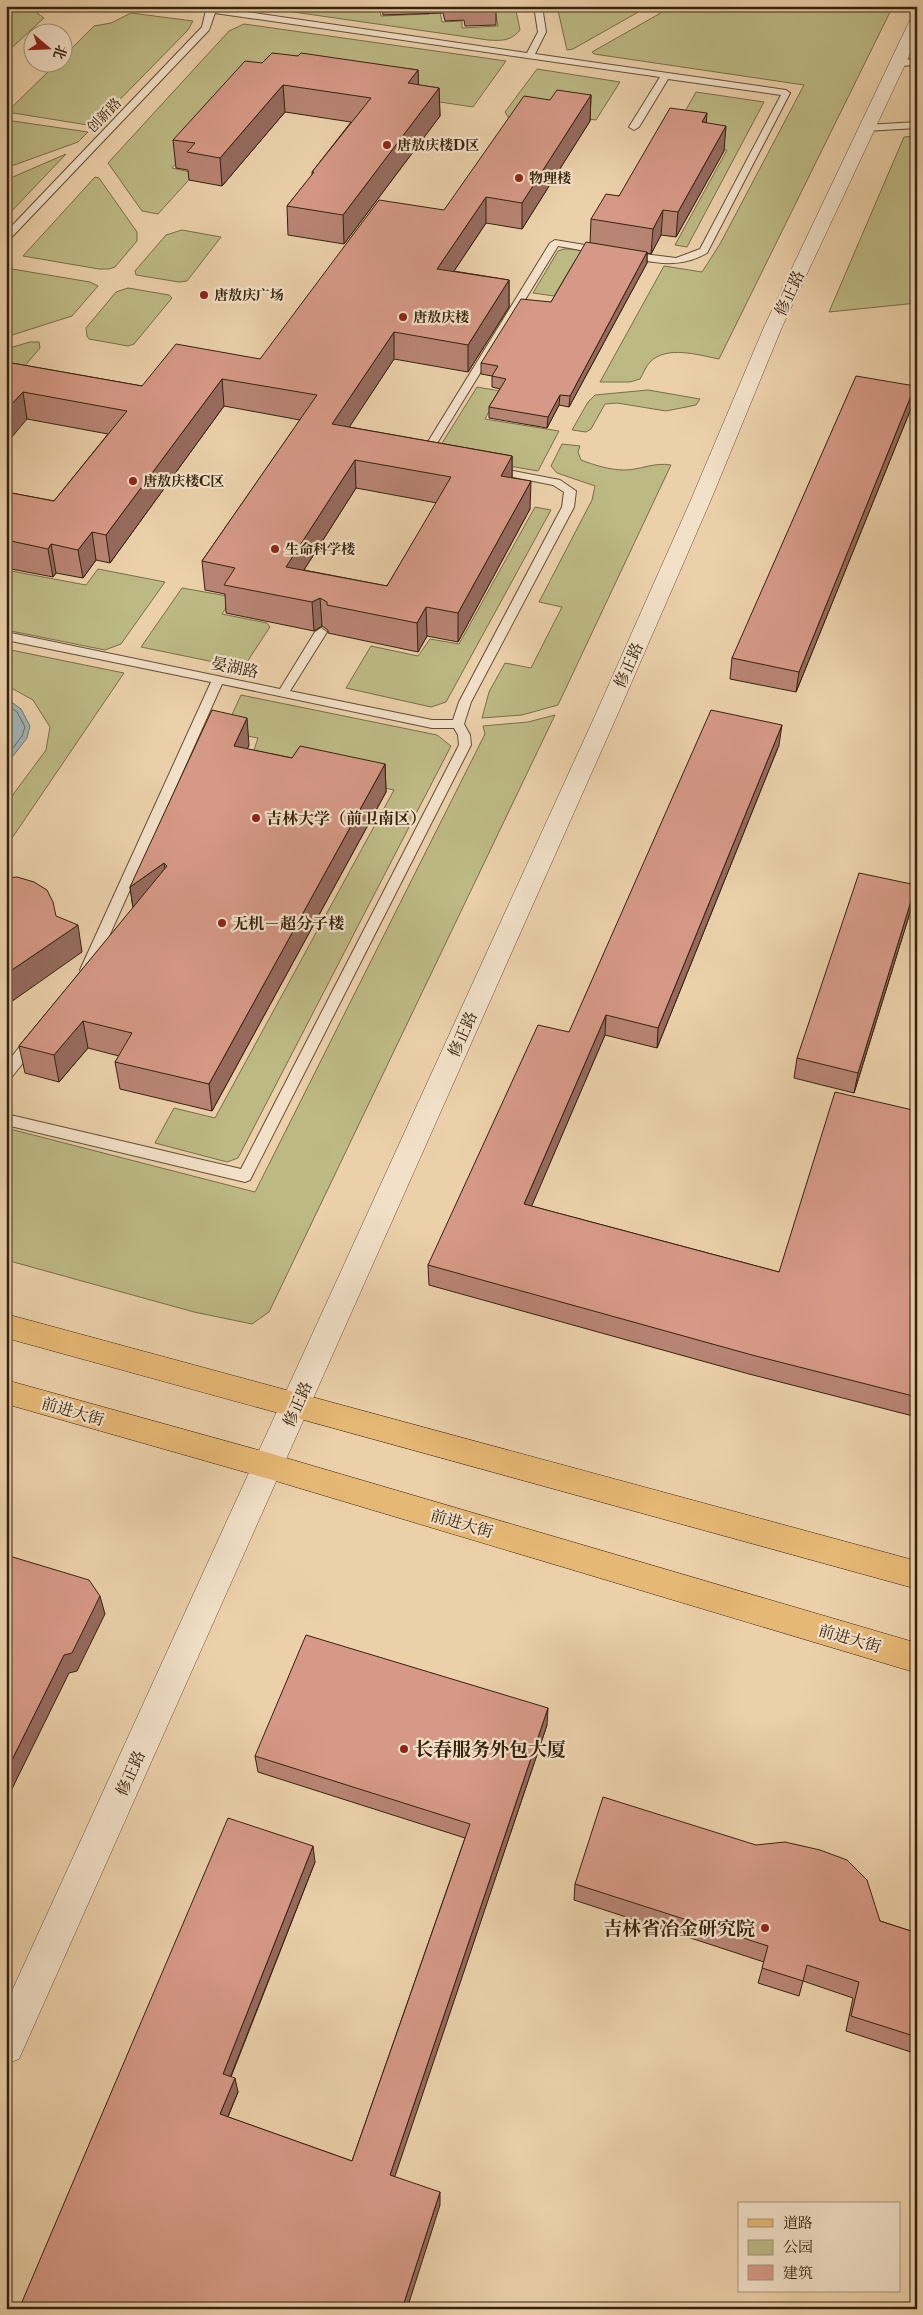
<svg xmlns="http://www.w3.org/2000/svg" width="923" height="2315" font-family="'Libre Caslon Text','Noto Serif SC',serif">
	<rect width="100%" height="100%" fill="#ebd0aa"/>
	<filter id="stains"><feTurbulence type="fractalNoise" baseFrequency=".004" numOctaves="4"/><feColorMatrix values="0 0 0 0 .2 0 0 0 0 .09 0 0 0 0 .02 0 0 0 .5 -.17"/></filter>
	<radialGradient id="worn" r=".72"><stop offset=".6" stop-color="#630" stop-opacity="0"/><stop offset="1" stop-color="#630" stop-opacity=".3"/></radialGradient>
	<g fill="#bdb985" stroke="#796e48">
		<polygon points="6,6 31,6 37,13 44,18 6,53"/>
		<path d="M252 6H379L381 16 429 14 428 6H439L442 22 462 21V28L498 26 494 6H515L520 30C511 41 502 41 488 40Z"/>
		<polygon points="557,6 649,6 573,49 567,50"/>
		<path d="M673 6H893L719 359C698 355 667 345 650 362 646 366 643 374 640 379L630 382H600L664 266 702 272 720 244 804 85 594 54 592 52Z"/>
		<polygon points="131,13 193,21 188,30 94,126 7,112 57,63 62,62 63,57 94,26 111,23"/>
		<polygon points="244,24 506,61 473,107 420,99 245,87 172,168 195,173 158,214 142,211 108,163 229,31"/>
		<polygon points="537,69 620,82 596,120 550,114 543,122 508,117 505,112"/>
		<polygon points="696,92 764,102 687,247 675,245 727,150 705,146 674,131"/>
		<polygon points="6,120 88,132 78,142 6,168"/>
		<polygon points="917,136 917,303 829,312 904,137"/>
		<polygon points="66,154 6,217 6,180"/>
		<polygon points="95,177 99,178 137,232 137,241 115,267 109,269 99,269 23,256"/>
		<polygon points="182,230 221,237 187,281 179,282 136,275 135,271 166,235"/>
		<polygon points="564,249 570,249 644,260 640,269 576,259 554,296 533,293 558,251"/>
		<polygon points="12,269 90,282 98,286 72,316 6,337 6,274"/>
		<polygon points="128,288 169,295 172,298 134,344 128,346 89,339 87,336 86,328 116,292"/>
		<polygon points="30,342 39,342 40,348 6,388 6,349"/>
		<polygon points="477,387 500,391 485,419 559,431 538,471 451,456 439,448"/>
		<polygon points="648,390 700,399 696,405 666,411 617,403 605,404 591,429 586,432 572,430 588,402 595,395"/>
		<path d="M562 444 580 446 578 452 581 460C594 465 610 470 624 470 641 470 653 462 671 465L558 705 522 715 482 718 489 692 505 663 531 668 562 607 539 602 592 500 595 486 557 473 551 466Z"/>
		<polygon points="535,507 551,510 446,702 431,707 346,688 371,646 418,656 430,639 459,644"/>
		<polygon points="98,569 165,582 121,644 105,650 6,630 6,570 86,585"/>
		<polygon points="182,588 233,597 222,614 267,623 270,627 243,668 141,647"/>
		<polygon points="6,649 124,673 6,847 6,804 46,750 50,727 33,700 6,685"/>
		<polygon points="241,695 437,735 451,746 238,1158 227,1162 155,1143 174,1108 215,1118 394,790 251,759 258,738 224,732"/>
		<polygon points="555,715 269,1312 252,1324 194,1312 6,1260 6,1128 255,1192 485,734 483,726 528,722"/>
	</g>
	<polygon fill="#9fb3b5" stroke="#757971" points="6,698 21,709 30,726 27,738 6,765"/>
	<g fill="none" stroke-linecap="round" stroke-linejoin="round">
		<polyline stroke="#6a6a60" stroke-width="1" points="6,704 17,712 25,727 22,736 6,757"/>
		<defs>
			<g id="service">
				<path d="M207 6 527 53 538 32 534 6H542L546 32 535 54 786 90 790 93 707 253C686 265 666 265 642 260 635 259 628 259 623 255L628 252 676 258 700 249 781 95 668 79 639 127 634 130 629 127 660 77 215 13 209 30 9 240 6 241V232L202 27Z"/>
				<polygon points="917,59 917,65 898,66 894,63 898,60"/>
				<polygon points="917,122 917,128 866,131 861,128 866,125"/>
				<polygon points="555,240 603,248 608,251 603,254 558,246 428,458 427,460 419,460 418,458 550,243"/>
				<polygon points="492,467 560,480 576,491 574,507 471,702 464,724 470,735 471,745 250,1180 245,1182 6,1125 6,1114 241,1169 459,745 458,735 454,728 432,728 222,684 94,970 92,973 82,973 80,970 211,682 6,640 6,632 280,689 315,632 321,628 327,632 290,691 432,720 453,720 459,702 562,507 564,492 553,485 488,472 488,468"/>
				<polygon points="33,1035 38,1036 40,1040 38,1044 11,1078 6,1079 6,1064 28,1036"/>
			</g>
			<polygon id="tertiary" points="917,17 917,39 782,327 710,502 616,718 19,2059 6,2064 6,2004 594,718 690,502 764,327 909,22"/>
			<g id="primary">
				<polygon points="6,1314 917,1561 917,1589 6,1338"/>
				<polygon points="6,1380 269,1453 917,1643 917,1673 269,1479 6,1404"/>
			</g>
		</defs>
		<use href="#service" stroke="#624e34" stroke-width="2"/>
		<use href="#tertiary" stroke="#624e34" stroke-width="1"/>
		<use href="#primary" stroke="#35220c" stroke-width="1"/>
		<use href="#service" fill="#f2e0c8" fill-rule="evenodd"/>
		<use href="#tertiary" fill="#f2e0c8" fill-rule="evenodd"/>
		<use href="#primary" fill="#e6b875" fill-rule="evenodd"/>
	</g>
	<g fill="#b88474" stroke="#35220c" fill-rule="evenodd">
		<polygon points="382,6 496,6 496,25 465,26 464,20 445,21 443,13 383,15"/>
		<polygon points="298,56 418,70 418,85 439,88 440,116 344,244 288,235 287,206 312,175 312,172 351,122 285,112 222,186 189,180 188,170 176,168 173,140 262,63"/>
		<path d="M591 95 590 121 522 229 486 223 454 271 509 280V307L468 372 394 359 349 427 512 456V478L530 509 458 642 427 636 418 652 328 633V630L322 626 314 631 226 613 225 594 205 590 202 561 300 420 224 406 110 563 96 560 83 578 56 573 53 577 6 568V492L54 501 108 434 27 419 6 362 142 386 260 359 444 210 550 100ZM356 488 437 503 387 586 304 570Z"/>
		<polygon points="706,123 724,151 676,237 661,235 651,254 647,253 647,263 569,407 559,405 547,428 489,418 489,407 500,389 492,387 492,376 481,374 481,363 551,302 590,243 591,219"/>
		<polygon points="912,406 796,692 730,679 732,658"/>
		<polygon points="249,745 247,749 292,758 385,764 386,792 212,1111 120,1089 115,1062 119,1056 88,1048 59,1082 25,1073 19,1046 133,908 130,887"/>
		<polygon points="779,745 657,1048 605,1035 531,1206 779,1272 917,1111 917,1417 749,1374 429,1285 428,1265 569,1032"/>
		<polygon points="916,885 912,906 854,1093 794,1078 797,1058"/>
		<polygon points="547,1725 394,2177 440,2205 19,2309 315,1862 231,2077 238,2092 228,2117 352,2161 465,1838 258,1772 255,1756"/>
		<polygon points="575,1884 880,1921 917,1933 917,2054 846,2031 853,1998 803,1981 799,1996 758,1983 764,1962 574,1900"/>
	</g>
	<g fill="#966b5e" stroke="#35220c">
		<polygon points="418,70 419,97 408,83"/>
		<polygon points="283,85 285,112 222,186 220,158"/>
		<polygon points="439,88 440,116 344,244 343,215"/>
		<polygon points="591,95 590,121 522,229 522,203"/>
		<polygon points="707,113 705,138 702,122"/>
		<polygon points="726,126 724,151 676,237 678,212"/>
		<polygon points="486,197 486,223 438,295 437,269"/>
		<polygon points="663,210 661,235 651,254 653,229"/>
		<polygon points="647,252 647,263 569,407 570,396"/>
		<polygon points="509,280 509,307 468,372 468,345"/>
		<polygon points="394,332 394,359 333,452 332,424"/>
		<polygon points="222,379 224,406 110,563 106,535"/>
		<polygon points="915,386 912,406 796,692 799,672"/>
		<polygon points="23,392 27,419 6,444 6,410"/>
		<polygon points="560,395 559,405 547,428 548,417"/>
		<polygon points="512,456 512,484 501,476"/>
		<polygon points="355,460 356,488 288,595 286,567"/>
		<polygon points="531,481 530,509 458,642 458,613"/>
		<polygon points="92,532 96,560 83,578 78,550"/>
		<polygon points="51,544 56,573 53,577 48,549"/>
		<polygon points="320,598 322,626 314,631 312,602"/>
		<polygon points="426,607 427,636 418,652 417,623"/>
		<polygon points="247,718 249,745 237,773 234,746"/>
		<polygon points="782,725 779,745 657,1048 658,1028"/>
		<polygon points="385,764 386,792 212,1111 209,1084"/>
		<polygon points="164,863 168,890 134,915 130,887"/>
		<polygon points="916,885 912,906 854,1093 858,1073"/>
		<polygon points="78,925 82,952 11,1002 6,1003 6,974"/>
		<polygon points="606,1015 605,1035 524,1224 524,1204"/>
		<polygon points="83,1021 88,1048 59,1082 54,1055"/>
		<polygon points="100,1596 105,1614 77,1671 69,1673 6,1801 6,1772 64,1655"/>
		<polygon points="548,1708 547,1725 391,2188 390,2175"/>
		<polygon points="313,1846 315,1862 226,2088 223,2074"/>
		<polygon points="235,2078 238,2092 223,2128 220,2114"/>
		<polygon points="440,2192 440,2205 407,2309 402,2309"/>
	</g>
	<g fill="#d69987" stroke="#35220c" fill-rule="evenodd">
		<polygon points="272,53 298,56 301,53 418,70 408,83 439,88 343,215 287,206 314,172 312,172 371,98 283,85 220,158 187,152 195,143 173,140 245,61 262,63"/>
		<path d="M557 90 591 95 522 203 486 197 437 269 509 280 468 345 394 332 332 424 512 456 501 476 531 481 458 613 426 607 417 623 327 605V602L320 598 312 602 224 585 235 568 202 561 317 395 222 379 106 535 92 532 78 550 51 544 48 549 6 540V492L54 501 127 411 23 392 6 410V362L142 386 176 344 260 359 379 200 444 210 524 96 550 100ZM355 460 451 477 387 586 286 567Z"/>
		<polygon points="670,108 707,113 702,122 726,126 678,212 663,210 653,229 591,219 606,194 619,196"/>
		<polygon points="586,242 647,252 570,396 560,395 548,417 489,407 506,379 492,376 498,366 481,363 521,299 551,302"/>
		<polygon points="856,376 915,386 799,672 732,658"/>
		<polygon points="212,710 247,718 234,746 292,758 300,746 385,764 209,1084 115,1062 132,1033 83,1021 54,1055 19,1046 167,866 164,863 130,887"/>
		<polygon points="711,710 782,725 658,1028 606,1015 524,1204 779,1272 835,1092 917,1111 917,1397 752,1355 428,1265 538,1025 569,1032"/>
		<polygon points="859,873 916,885 858,1073 797,1058"/>
		<polygon points="17,877 34,882 47,890 53,902 56,916 78,925 6,974 6,878"/>
		<polygon points="6,1555 89,1580 100,1596 72,1653 64,1655 6,1772"/>
		<polygon points="306,1635 548,1708 390,2175 440,2192 402,2309 19,2309 228,1818 313,1846 223,2074 235,2078 220,2114 352,2161 470,1824 255,1756"/>
		<polygon points="603,1797 756,1845 785,1842 820,1850 847,1860 867,1880 880,1921 917,1933 917,2037 851,2016 859,1982 807,1965 803,1981 762,1968 768,1946 575,1884"/>
	</g>
	<g fill="#8f2418" stroke="#f2e0c8" stroke-width="2">
		<circle cx="387" cy="145" r="5"/>
		<circle cx="519" cy="178" r="5"/>
		<circle cx="204" cy="295" r="5"/>
		<circle cx="403" cy="317" r="5"/>
		<circle cx="133" cy="481" r="5"/>
		<circle cx="275" cy="549" r="5"/>
		<circle cx="256" cy="818" r="5"/>
		<circle cx="222" cy="923" r="5"/>
		<circle cx="404" cy="1749" r="5"/>
		<circle cx="765" cy="1928" r="5"/>
	</g>
	<g text-anchor="middle" stroke-width="4.5" stroke-linejoin="round" paint-order="stroke">
		<g font-size="14" fill="#35220c" stroke="#f2e0c8">
			<text transform="translate(104 115) rotate(-46)" y="5">创新路</text>
		</g>
		<g font-size="14" font-weight="bold" fill="#35220c" stroke="#f2e0c8" text-anchor="start">
			<text x="397" y="150">唐敖庆楼D区</text>
			<text x="529" y="183">物理楼</text>
			<text x="214" y="300">唐敖庆广场</text>
			<text x="413" y="322">唐敖庆楼</text>
			<text x="143" y="486">唐敖庆楼C区</text>
			<text x="285" y="554">生命科学楼</text>
		</g>
		<g font-size="16" fill="#35220c" stroke="#f2e0c8">
			<text transform="translate(789 293) rotate(-65)" y="6">修正路</text>
			<text transform="translate(628 665) rotate(-66)" y="6">修正路</text>
			<text transform="translate(235 667) rotate(12)" y="6">晏湖路</text>
			<text transform="translate(462 1034) rotate(-66)" y="6">修正路</text>
			<text transform="translate(297 1404) rotate(-66)" y="6">修正路</text>
			<text transform="translate(73 1411) rotate(16)" y="6">前进大街</text>
			<text transform="translate(462 1523) rotate(16)" y="6">前进大街</text>
			<text transform="translate(850 1638) rotate(16)" y="6">前进大街</text>
			<text transform="translate(130 1773) rotate(-66)" y="6">修正路</text>
		</g>
		<g font-size="16" font-weight="bold" fill="#35220c" stroke="#f2e0c8" text-anchor="start">
			<text x="266" y="824">吉林大学（前卫南区）</text>
			<text x="232" y="929">无机－超分子楼</text>
		</g>
		<g font-size="19" font-weight="bold" fill="#35220c" stroke="#f2e0c8" text-anchor="start">
			<text x="414" y="1756">长春服务外包大厦</text>
			<text x="755" y="1935" text-anchor="end">吉林省冶金研究院</text>
		</g>
	</g>
	<rect width="923" height="2315" fill="none" stroke="#ebd0aa" stroke-width="25"/>
	<rect x="8" y="8" width="908" height="2300" fill="none" stroke="#35220c" stroke-width="2.5"/>
	<rect x="12" y="12" width="898" height="2290" fill="none" stroke="#35220c"/>
	<rect x="738" y="2202" width="162" height="90" fill="#f2e0c8" stroke="#a6947d"/>
	<rect x="748" y="2219" width="25" height="8" fill="#e6b875" stroke="#a6947d"/>
	<text x="783" y="2228" font-size="15" fill="#35220c">道路</text>
	<rect x="748" y="2240" width="25" height="15" fill="#bdb985" stroke="#a6947d"/>
	<text x="783" y="2252" font-size="15" fill="#35220c">公园</text>
	<rect x="748" y="2265" width="25" height="15" fill="#d69987" stroke="#a6947d"/>
	<text x="783" y="2278" font-size="15" fill="#35220c">建筑</text>
	<g transform="translate(48 48) rotate(109)"><circle r="24" fill="#f2e0c8" stroke="#a6947d"/>
	<path d="M0-4L9 19L0 12L-9 19Z" fill="#8f2418"/>
	<text y="-8" font-size="14" font-weight="bold" text-anchor="middle" fill="#35220c">北</text>
	</g>
	<rect width="100%" height="100%" filter="url(#stains)"/>
	<rect width="100%" height="100%" fill="url(#worn)"/>
</svg>
